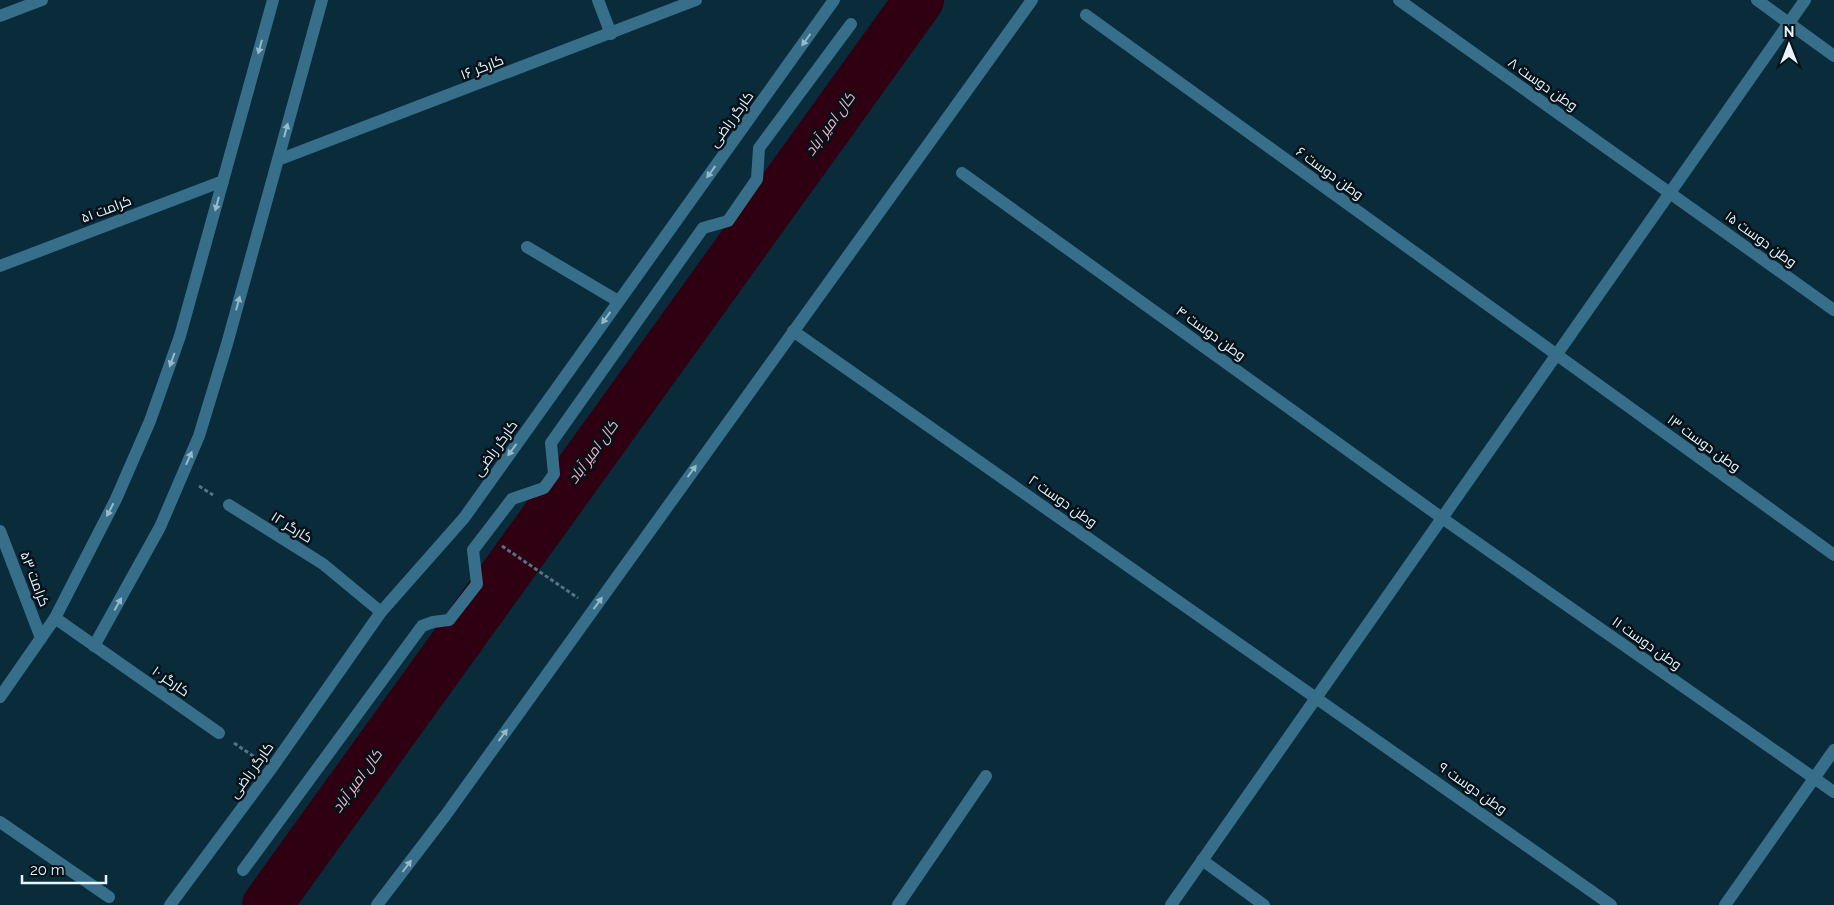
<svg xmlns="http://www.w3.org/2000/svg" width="1834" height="905" font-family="Raleway,Cairo,sans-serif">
	<rect width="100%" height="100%" fill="#092b3a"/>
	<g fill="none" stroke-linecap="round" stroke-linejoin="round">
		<polyline stroke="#2e0011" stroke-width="50" points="267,905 919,0"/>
		<g stroke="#587380" stroke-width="3" stroke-dasharray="4 2.5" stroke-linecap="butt">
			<polyline points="199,486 213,495"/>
			<polyline points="502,546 578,598"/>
			<polyline points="234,743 256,758"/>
		</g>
		<g stroke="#376f8a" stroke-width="12">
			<polyline points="598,0 611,34"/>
			<polyline points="1399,0 1834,310"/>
			<polyline points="1757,0 1834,56"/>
			<polyline points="1086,15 1834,555"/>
			<polyline points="0,16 42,0"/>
			<polyline points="278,160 696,0"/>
			<polyline points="962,173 1442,518 1834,792"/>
			<polyline points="527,247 618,301"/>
			<polyline points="0,266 223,181"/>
			<polyline points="793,331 1611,905"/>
			<polyline points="229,505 323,564 381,612"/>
			<polyline points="0,531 41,638"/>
			<polyline points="55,618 219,733"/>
			<polyline points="94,646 160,527 199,436 227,344 322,0"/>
			<polyline points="0,697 55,618 116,499 150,421 180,336 273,0"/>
			<polyline points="0,822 109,897"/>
			<polyline points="1202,860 1264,905"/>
			<polyline points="243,870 422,626 433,622 449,620 477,584 473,550 512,499 544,488 554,474 551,443 703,228 728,221 757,179 759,148 851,24"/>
			<polyline points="170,905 271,769 381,612 464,518 834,0"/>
			<polyline points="377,905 445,816 1032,0"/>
			<polyline points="898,905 986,776"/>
			<polyline points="1171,905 1805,0"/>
			<polyline points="1725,905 1834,750"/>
		</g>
	</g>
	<defs><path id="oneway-solid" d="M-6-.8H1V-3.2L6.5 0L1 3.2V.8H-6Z" transform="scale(1.25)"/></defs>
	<g fill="#98b9c9">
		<use href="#oneway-solid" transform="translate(806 40) rotate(126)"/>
		<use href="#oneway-solid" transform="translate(260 47) rotate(105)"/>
		<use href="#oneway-solid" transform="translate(286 130) rotate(-75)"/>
		<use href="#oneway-solid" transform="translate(711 172) rotate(126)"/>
		<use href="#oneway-solid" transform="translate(217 204) rotate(105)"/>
		<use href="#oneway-solid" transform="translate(238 303) rotate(-75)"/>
		<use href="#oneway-solid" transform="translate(606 318) rotate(126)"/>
		<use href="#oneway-solid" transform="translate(172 360) rotate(110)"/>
		<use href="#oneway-solid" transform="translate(512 450) rotate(126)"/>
		<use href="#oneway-solid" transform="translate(189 458) rotate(-66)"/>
		<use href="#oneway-solid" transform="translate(692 471) rotate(-54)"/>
		<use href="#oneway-solid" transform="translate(110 510) rotate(117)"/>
		<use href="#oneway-solid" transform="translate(598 603) rotate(-54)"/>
		<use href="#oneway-solid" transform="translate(118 604) rotate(-61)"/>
		<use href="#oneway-solid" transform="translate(503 735) rotate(-54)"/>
		<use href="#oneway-solid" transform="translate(407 866) rotate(-53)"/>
	</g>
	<g text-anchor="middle" stroke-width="5" stroke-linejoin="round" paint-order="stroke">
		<g font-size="14" fill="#e7f5fd" stroke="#051219">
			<text transform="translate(482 67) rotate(-21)" y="5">کارگر ۱۶</text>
			<text transform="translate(1543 84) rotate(35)" y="5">وطن دوست ۸</text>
			<text transform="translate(731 119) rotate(-54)" y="5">کارگر راضی</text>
			<text transform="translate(1330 173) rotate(36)" y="5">وطن دوست ۶</text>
			<text transform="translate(106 209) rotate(-21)" y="5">کرامت ۵۱</text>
			<text transform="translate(1761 239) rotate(36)" y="5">وطن دوست ۱۵</text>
			<text transform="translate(1211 333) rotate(36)" y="5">وطن دوست ۴</text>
			<text transform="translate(1704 443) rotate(36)" y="5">وطن دوست ۱۳</text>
			<text transform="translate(495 448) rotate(-54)" y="5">کارگر راضی</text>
			<text transform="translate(1063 501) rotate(35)" y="5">وطن دوست ۲</text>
			<text transform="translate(292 527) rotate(32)" y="5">کارگر ۱۲</text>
			<text transform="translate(35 579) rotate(69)" y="5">کرامت ۵۳</text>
			<text transform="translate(1647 643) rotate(35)" y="5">وطن دوست ۱۱</text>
			<text transform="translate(171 681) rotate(35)" y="5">کارگر ۱۰</text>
			<text transform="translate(251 770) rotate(-54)" y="5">کارگر راضی</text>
			<text transform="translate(1473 788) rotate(35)" y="5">وطن دوست ۹</text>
		</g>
		<g font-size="15" font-style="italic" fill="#f4b2c3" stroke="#051219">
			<text transform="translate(830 124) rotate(-54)" y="5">کال امیر آباد</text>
			<text transform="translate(593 452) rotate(-54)" y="5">کال امیر آباد</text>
			<text transform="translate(357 781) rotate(-54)" y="5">کال امیر آباد</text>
		</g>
	</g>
	<g transform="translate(1789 45)" stroke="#051219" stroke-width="4" paint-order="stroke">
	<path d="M0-4L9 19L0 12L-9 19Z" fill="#e7f5fd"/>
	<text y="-8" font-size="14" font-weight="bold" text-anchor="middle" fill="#e7f5fd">N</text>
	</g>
	<path d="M22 875v8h84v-8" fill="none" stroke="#e7f5fd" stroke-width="2.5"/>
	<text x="30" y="875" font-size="15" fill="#e7f5fd" stroke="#051219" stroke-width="4" paint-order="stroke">20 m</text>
</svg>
